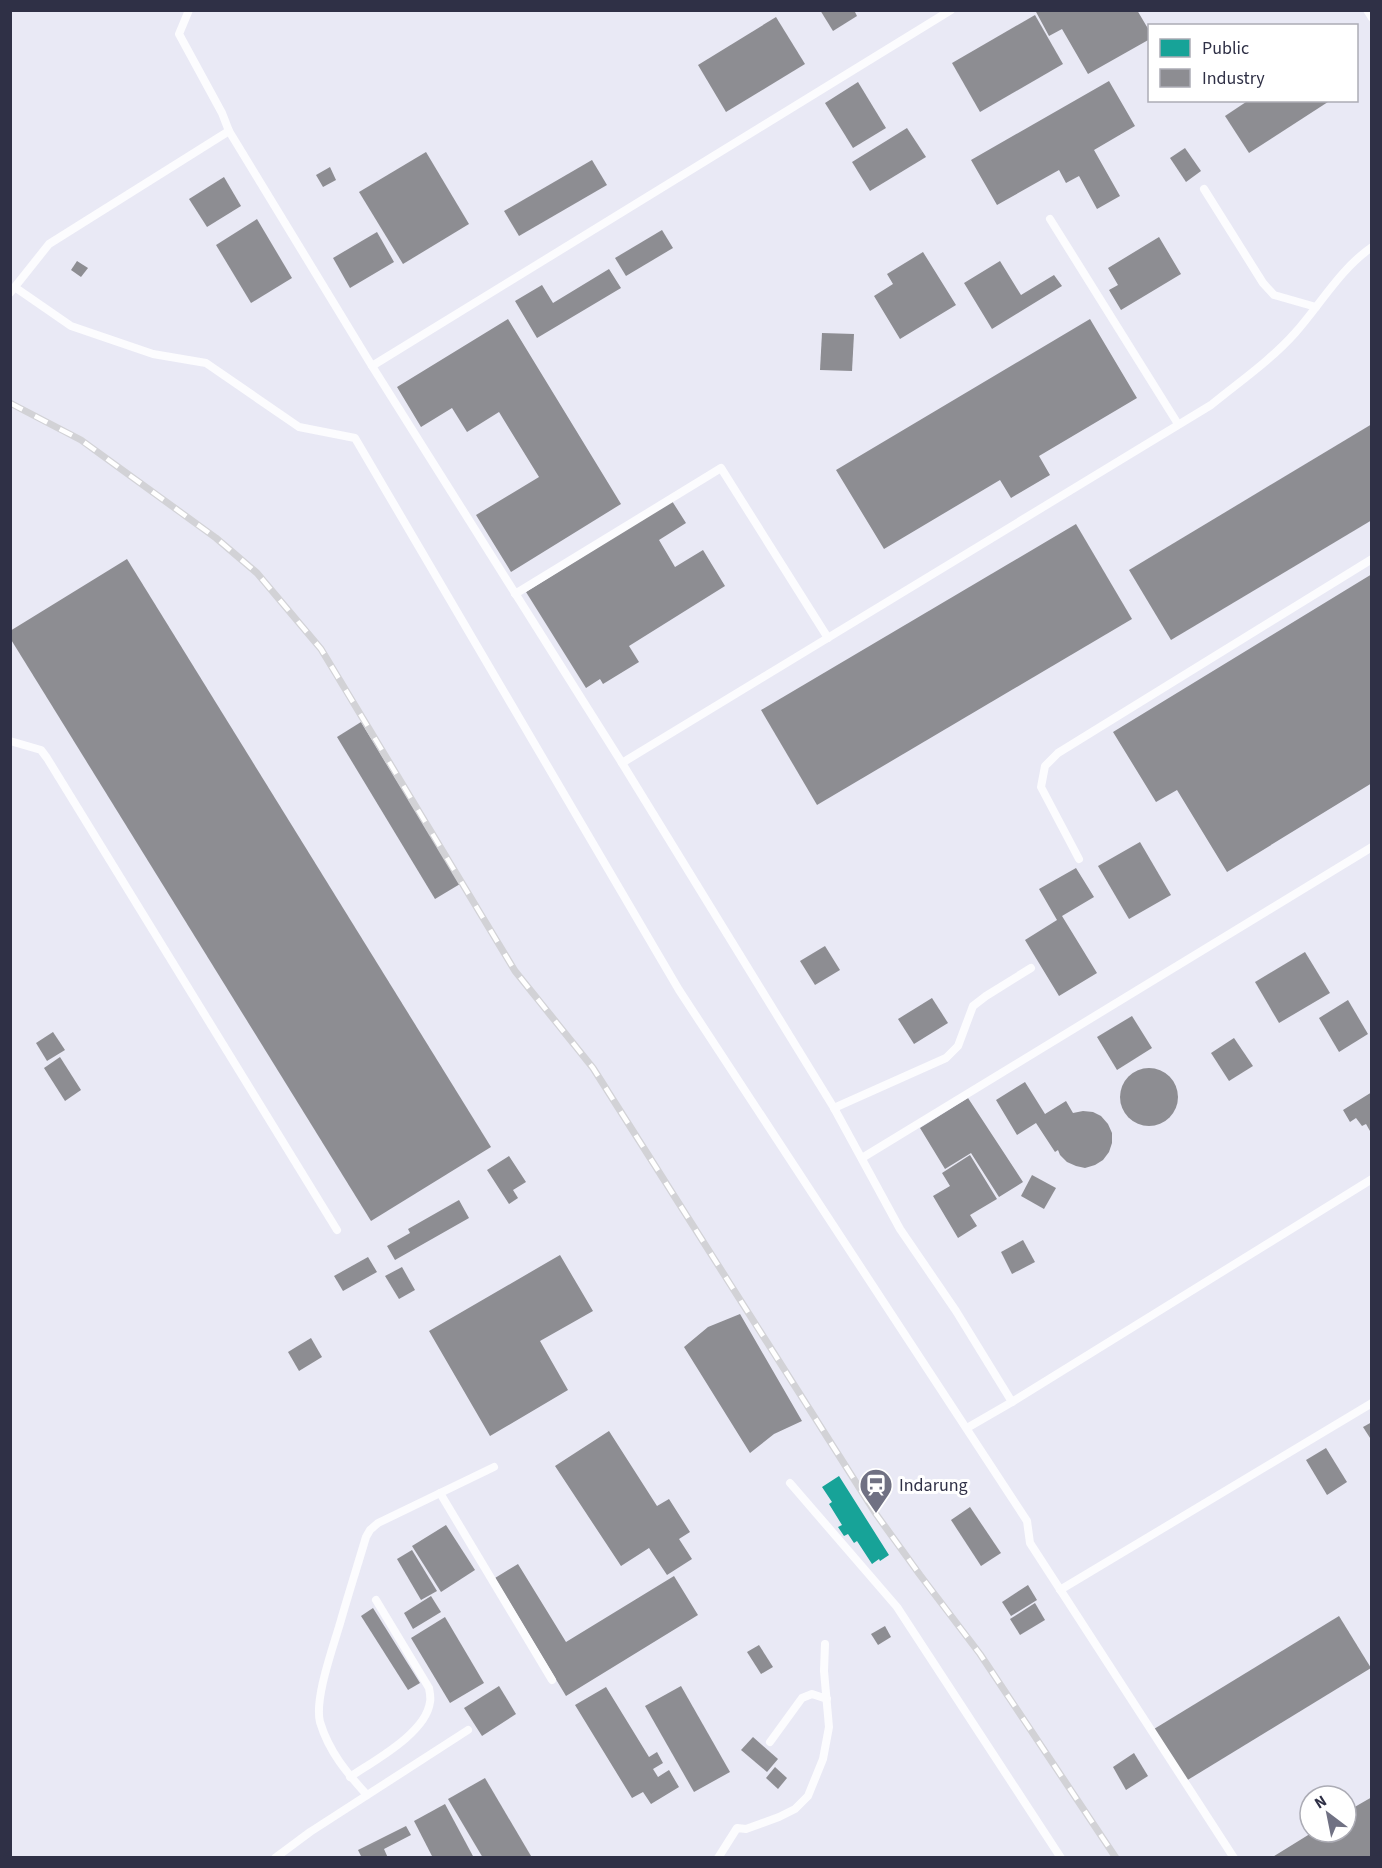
<svg xmlns="http://www.w3.org/2000/svg" width="1382" height="1868" font-family="'Source Sans 3',sans-serif">
	<rect width="100%" height="100%" fill="#e9e9f5"/>
	<polygon fill="#17a398" points="839,1476 889,1555 880,1561 879,1559 872,1564 857,1541 854,1543 848,1534 844,1536 838,1527 842,1525 829,1504 832,1502 822,1487"/>
	<g fill="#8d8d92">
		<polygon points="820,10 854,10 857,16 833,31"/>
		<polygon points="1035,10 1137,10 1150,32 1150,39 1088,74 1062,29 1049,36"/>
		<polygon points="1035,15 1063,64 980,112 952,63"/>
		<polygon points="776,17 805,64 726,112 698,65"/>
		<polygon points="1109,81 1135,126 1094,150 1120,196 1097,209 1079,176 1066,183 1059,170 997,205 971,160"/>
		<polygon points="858,82 886,128 853,148 825,103"/>
		<polygon points="1249,100 1331,100 1249,153 1225,116"/>
		<polygon points="907,128 926,157 870,191 852,162"/>
		<polygon points="1185,148 1201,171 1186,182 1170,158"/>
		<polygon points="426,152 469,224 403,264 359,192"/>
		<polygon points="592,160 607,185 519,236 504,211"/>
		<polygon points="330,167 336,180 323,187 316,175"/>
		<polygon points="224,177 241,206 207,227 189,199"/>
		<polygon points="257,219 292,278 251,303 216,245"/>
		<polygon points="662,230 673,248 626,276 615,258"/>
		<polygon points="377,232 394,262 350,288 333,258"/>
		<polygon points="1159,237 1181,274 1121,310 1109,290 1118,285 1108,268"/>
		<polygon points="923,252 956,305 900,339 874,296 893,284 887,274"/>
		<polygon points="77,261 88,268 81,277 71,270"/>
		<polygon points="1000,261 1021,295 1054,275 1062,286 992,329 964,283"/>
		<polygon points="609,269 621,288 537,338 515,301 542,285 553,303"/>
		<polygon points="508,319 621,504 511,572 476,515 539,477 499,412 467,432 452,408 421,427 397,387"/>
		<polygon points="1090,319 1137,398 1039,456 1050,475 1011,498 1000,480 884,549 836,470"/>
		<polygon points="822,333 854,334 852,371 820,370"/>
		<polygon points="1372,424 1372,520 1171,640 1129,570"/>
		<polygon points="672,501 686,523 659,540 675,567 703,550 725,586 629,646 639,662 603,684 600,679 586,688 526,592"/>
		<polygon points="1076,524 1132,619 817,805 761,710"/>
		<polygon points="127,559 491,1147 371,1221 10,638 10,631"/>
		<polygon points="1372,574 1372,783 1227,872 1177,790 1156,802 1113,732"/>
		<polygon points="361,722 460,884 435,899 337,737"/>
		<polygon points="1140,842 1171,895 1129,919 1098,866"/>
		<polygon points="1076,868 1094,897 1062,916 1097,973 1059,996 1025,940 1057,920 1039,889"/>
		<polygon points="825,946 840,970 815,985 800,961"/>
		<polygon points="1305,952 1330,993 1279,1023 1255,982"/>
		<polygon points="932,998 948,1023 914,1044 898,1019"/>
		<polygon points="1348,1000 1368,1034 1339,1052 1319,1018"/>
		<polygon points="1132,1016 1152,1048 1117,1070 1097,1037"/>
		<polygon points="53,1032 65,1050 47,1061 36,1043"/>
		<polygon points="1234,1038 1253,1066 1229,1081 1211,1053"/>
		<polygon points="60,1057 81,1090 65,1101 44,1068"/>
		<circle cx="1149" cy="1097" r="29"/>
		<polygon points="1025,1082 1045,1114 1066,1101 1073,1113 1083,1111 1093,1112 1101,1116 1108,1124 1112,1133 1112,1143 1109,1152 1103,1160 1095,1165 1085,1168 1076,1166 1067,1162 1060,1155 1058,1150 1055,1152 1036,1123 1017,1135 996,1100"/>
		<polygon points="1372,1092 1372,1130 1370,1131 1366,1124 1362,1126 1356,1118 1350,1122 1343,1110"/>
		<polygon points="968,1098 1023,1182 999,1197 971,1153 945,1169 920,1128"/>
		<polygon points="970,1155 997,1199 970,1215 977,1226 958,1238 933,1196 950,1186 942,1173"/>
		<polygon points="509,1156 526,1182 513,1190 518,1198 509,1204 487,1170"/>
		<polygon points="1032,1175 1056,1188 1044,1209 1021,1196"/>
		<polygon points="459,1200 469,1218 395,1260 387,1246 410,1233 408,1229"/>
		<polygon points="1023,1240 1035,1262 1012,1274 1001,1252"/>
		<polygon points="560,1255 593,1311 540,1341 568,1390 490,1436 429,1331"/>
		<polygon points="368,1257 377,1272 343,1291 334,1276"/>
		<polygon points="402,1267 415,1290 399,1299 385,1276"/>
		<polygon points="740,1314 802,1421 774,1434 750,1453 684,1347 708,1327"/>
		<polygon points="311,1338 322,1357 299,1371 288,1352"/>
		<polygon points="1372,1422 1372,1441 1363,1427"/>
		<polygon points="609,1431 657,1506 669,1499 690,1532 679,1539 692,1559 667,1575 649,1548 621,1566 555,1466"/>
		<polygon points="1326,1448 1347,1482 1327,1495 1306,1460"/>
		<polygon points="970,1507 1001,1553 981,1566 951,1520"/>
		<polygon points="446,1525 475,1570 441,1592 412,1546"/>
		<polygon points="412,1550 437,1591 421,1600 397,1559"/>
		<polygon points="518,1564 566,1642 674,1576 698,1615 566,1696 495,1578"/>
		<polygon points="1028,1585 1037,1600 1011,1616 1002,1602"/>
		<polygon points="431,1596 441,1612 413,1629 404,1613"/>
		<polygon points="1035,1603 1045,1620 1020,1635 1010,1619"/>
		<polygon points="373,1608 420,1683 408,1690 361,1616"/>
		<polygon points="1339,1616 1371,1668 1186,1781 1154,1729"/>
		<polygon points="445,1617 484,1683 450,1703 411,1638"/>
		<polygon points="885,1626 891,1637 878,1645 871,1634"/>
		<polygon points="759,1645 773,1667 761,1674 747,1652"/>
		<polygon points="499,1686 516,1714 482,1736 464,1708"/>
		<polygon points="681,1686 730,1772 694,1792 645,1706"/>
		<polygon points="606,1687 649,1757 657,1752 663,1763 653,1769 658,1777 669,1770 679,1787 651,1804 643,1792 632,1798 575,1705"/>
		<polygon points="753,1737 778,1759 767,1772 741,1750"/>
		<polygon points="1134,1753 1148,1776 1126,1790 1113,1767"/>
		<polygon points="775,1767 787,1778 778,1789 766,1778"/>
		<polygon points="485,1778 531,1856 528,1858 483,1858 448,1799"/>
		<polygon points="1372,1797 1372,1858 1271,1858 1313,1832 1346,1832 1346,1812"/>
		<polygon points="445,1804 474,1858 433,1858 414,1821"/>
		<polygon points="406,1826 411,1835 384,1849 388,1858 362,1858 358,1850"/>
	</g>
	<g fill="none" stroke-linecap="round" stroke-linejoin="round">
		<g stroke="#fcfcfe" stroke-width="8">
			<polyline points="189,10 179,34 222,113 229,131 372,366 622,763 834,1108 900,1229 956,1311 1012,1402"/>
			<polyline points="1367,10 1372,18"/>
			<polyline points="1204,189 1263,283 1274,295 1316,307"/>
			<polyline points="1050,219 1178,424"/>
			<polyline points="16,288 71,326 153,354 206,363 299,427 355,438 679,990 1027,1521 1030,1543 1234,1858"/>
			<polyline points="10,293 49,244 229,131"/>
			<polyline points="372,366 951,10"/>
			<polyline points="515,594 721,468 828,638"/>
			<polyline points="10,741 41,750 47,758 337,1230"/>
			<path d="M622 763 1211 405C1239 382 1271 360 1295 333 1320 305 1340 269 1372 247"/>
			<polyline points="1079,859 1041,787 1045,766 1058,753 1372,559"/>
			<polyline points="834,1108 946,1058 958,1046 973,1006 986,996 1031,968"/>
			<polyline points="862,1158 1372,847"/>
			<polyline points="967,1428 1012,1402 1372,1179"/>
			<polyline points="790,1483 897,1607 1061,1858"/>
			<polyline points="440,1493 552,1680"/>
			<polyline points="1060,1590 1372,1403"/>
			<polyline points="770,1742 802,1698 812,1694 827,1699"/>
			<path d="M350 1777C375 1760 426 1733 430 1702 431 1698 430 1693 429 1688L376 1600"/>
			<path d="M367 1795C347 1773 329 1752 320 1722 314 1698 334 1645 341 1620 349 1592 358 1564 366 1537L370 1530 378 1523 494 1467"/>
			<polyline points="275,1858 310,1832 468,1730"/>
			<polyline points="718,1858 737,1828 746,1829 779,1817 795,1809 808,1796 823,1759 829,1727 824,1671 825,1644"/>
		</g>
		<defs>
			<polyline id="rail" points="10,403 81,440 216,538 257,573 321,649 515,971 593,1068 876,1514 920,1575 980,1654 1116,1858"/>
		</defs>
		<use href="#rail" stroke="#d2d2d6" stroke-width="7"/>
		<use href="#rail" stroke="#fff" stroke-width="4.5" stroke-dasharray="14" stroke-linecap="butt"/>
	</g>
	<defs>
		<symbol id="station-pin" viewBox="-11 -11 22 30"><path d="M0 17L-7.5 6A9.5 9.5 0 1 1 7.5 6Z" fill="#707183" stroke="#fff"/><path d="M-3-6H3Q5-6 5-4V2Q5 4 3 4L4.5 6H3L1.5 4h-3L-3 6H-4.5L-3 4Q-5 4-5 2V-4Q-5-6-3-6ZM-3.5-4v3h7v-3ZM-3.5 1v1.5H-2V1ZM2 1v1.5H3.5V1Z" fill="#fff"/></symbol>
	</defs>
	<g fill-rule="evenodd">
		<use href="#station-pin" x="857" y="1466" width="38" height="52"/>
	</g>
	<g text-anchor="middle" stroke-width="6" stroke-linejoin="round" paint-order="stroke">
		<g font-size="18" fill="#2f3046" stroke="#fff" text-anchor="start">
			<text x="899" y="1491">Indarung</text>
		</g>
	</g>
	<rect width="1382" height="1868" fill="none" stroke="#2f3046" stroke-width="24"/>
	<rect x="1148" y="24" width="210" height="78" fill="#ffffff" stroke="#acacb5" stroke-width="1.5"/>
	<rect x="1160" y="39" width="30" height="18" fill="#17a398" stroke="#acacb5" stroke-width="1.5"/>
	<text x="1202" y="54" font-size="18" fill="#2f3046">Public</text>
	<rect x="1160" y="69" width="30" height="18" fill="#8d8d92" stroke="#acacb5" stroke-width="1.5"/>
	<text x="1202" y="84" font-size="18" fill="#2f3046">Industry</text>
	<g transform="translate(1328 1814) rotate(328)"><circle r="28" fill="#ffffff" stroke="#acacb5" stroke-width="1.5"/>
	<path d="M0-4.5L10 22L0 15L-10 22Z" fill="#707183"/>
	<text y="-9" font-size="16" font-weight="bold" text-anchor="middle" fill="#2f3046">N</text>
	</g>
</svg>
